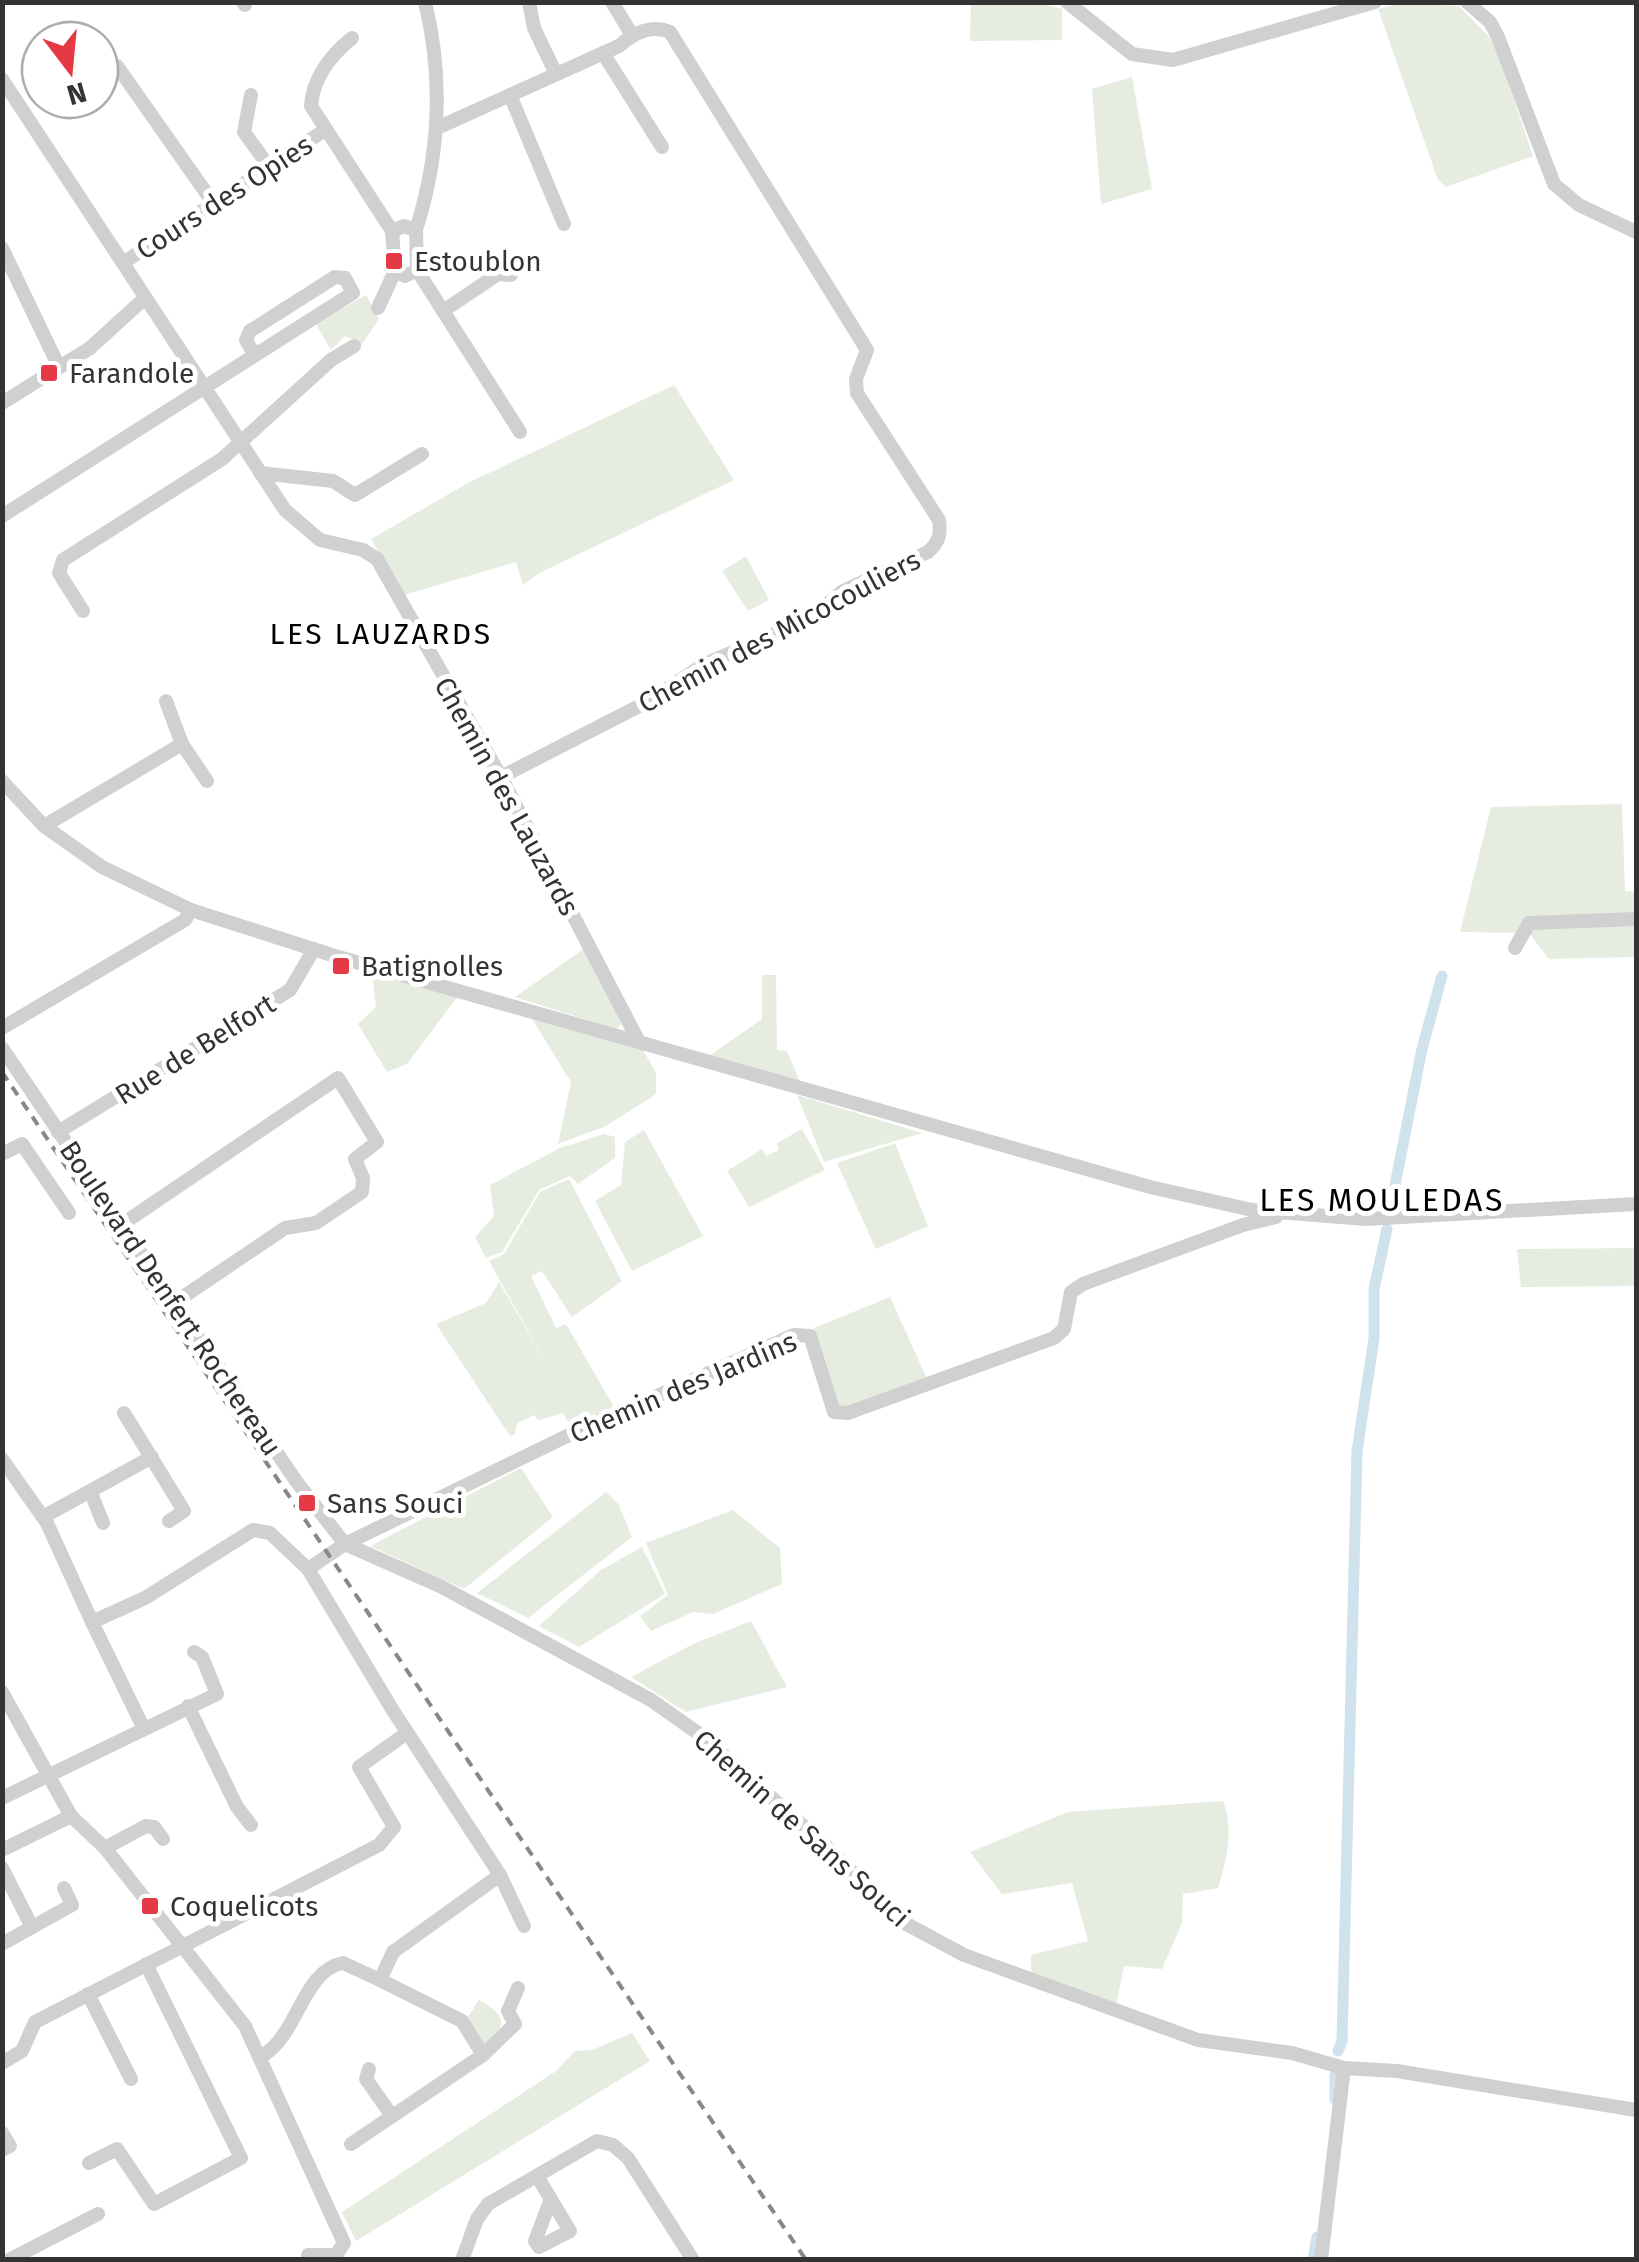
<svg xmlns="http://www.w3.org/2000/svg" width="1639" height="2262" font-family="'Fira Sans',sans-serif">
	<rect width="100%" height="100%" fill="#fff"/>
	<g fill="#e6ecdf">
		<polygon points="971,3 1037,3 1062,9 1062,40 970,41"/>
		<polygon points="1402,3 1459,6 1494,42 1533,156 1446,187 1438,180 1378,9"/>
		<polygon points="1132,77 1152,189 1101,204 1092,89"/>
		<polygon points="366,295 379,319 362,344 345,336 331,350 316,324"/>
		<polygon points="674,385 734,480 539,573 523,585 516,562 404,595 371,539 468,483"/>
		<polygon points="746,556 769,600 748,611 722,571"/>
		<polygon points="1622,804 1625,891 1636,892 1636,957 1549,959 1529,933 1460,932 1491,807"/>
		<polygon points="585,948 622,1024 616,1029 515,997"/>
		<polygon points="372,974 458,996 407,1064 387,1072 358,1024 376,1007"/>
		<polygon points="762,975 776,975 777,1050 787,1051 800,1082 709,1056 762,1019"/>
		<polygon points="531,1017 642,1048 656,1073 656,1094 606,1126 558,1144 571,1082"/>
		<polygon points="797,1095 922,1133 824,1162"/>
		<polygon points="802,1129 825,1170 749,1207 727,1171 762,1149 766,1156 779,1150 777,1143"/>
		<polygon points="644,1130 703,1236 632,1271 595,1201 621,1185 625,1142"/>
		<polygon points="604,1134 615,1137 615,1158 578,1184 570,1176 539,1190 502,1252 486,1258 475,1237 494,1216 490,1185 560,1148"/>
		<polygon points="895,1143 928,1226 876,1249 837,1163"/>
		<polygon points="569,1179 622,1281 572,1317 542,1271 531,1276 556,1328 566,1324 614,1407 573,1430 563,1413 539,1420 534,1415 517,1423 515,1435 510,1436 436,1324 486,1303 499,1282 550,1370 489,1261 504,1254 540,1192"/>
		<polygon points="1636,1248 1636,1286 1521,1287 1517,1249"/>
		<polygon points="890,1297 927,1379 845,1409 834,1404 814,1328"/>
		<polygon points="521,1468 553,1517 464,1589 370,1546"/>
		<polygon points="606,1492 619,1505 632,1537 528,1618 477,1593"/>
		<polygon points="733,1510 780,1548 782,1584 713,1614 693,1612 651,1631 640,1616 668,1595 646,1543"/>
		<polygon points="642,1547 665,1594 579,1647 539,1626 601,1570"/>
		<polygon points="751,1621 787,1687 686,1712 631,1677 693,1644"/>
		<path d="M1223 1801C1234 1829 1227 1860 1218 1888L1183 1894 1182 1923 1162 1969 1124 1966 1116 2005 1031 1975V1955L1088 1941 1072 1883 1002 1894 970 1852 1068 1812Z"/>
		<path d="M479 2000C505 2014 509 2026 485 2046L466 2020Z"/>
		<polygon points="632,2033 650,2061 356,2241 342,2212 556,2071 575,2051 592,2050"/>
	</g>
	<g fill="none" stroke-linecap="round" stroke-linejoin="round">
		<g stroke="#cfe2ee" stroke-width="11">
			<polyline points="1395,1185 1422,1049 1442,976"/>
			<polyline points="1338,2051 1342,2041 1357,1451 1374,1338 1374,1289 1387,1229"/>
			<polyline points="1335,2075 1335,2099"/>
			<polyline points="1313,2260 1317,2237"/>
		</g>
		<g stroke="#d0d0d0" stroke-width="14">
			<polyline points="243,2 245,5"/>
			<polyline points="529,2 534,28 556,74"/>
			<polyline points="612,2 632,35"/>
			<polyline points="1067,2 1132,54 1173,60 1375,2"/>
			<polyline points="1467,2 1490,22 1498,37 1554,184 1579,205 1636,232"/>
			<path d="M352 38C331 55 313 78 311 106L392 231"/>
			<polyline points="603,53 662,147"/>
			<polyline points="117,66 214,204"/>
			<polyline points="2,79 285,510 320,540 363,550 377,559 501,777 638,1040"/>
			<polyline points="251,95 244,132 270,168"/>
			<polyline points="510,95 564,224"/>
			<path d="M437 128 619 46C634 33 651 24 670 32L867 350 856 379 857 393 939 520C941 535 939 542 928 552L843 591 809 619 703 665 647 702 501 777"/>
			<polygon points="404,226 416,230 417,270 405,276 395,271 392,231"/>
			<path d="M416 230C440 154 444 80 425 2"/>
			<polyline points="2,248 59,367"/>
			<polyline points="123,263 325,130"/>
			<polyline points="417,270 520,432"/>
			<polyline points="378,308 395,271"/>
			<polyline points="443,311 498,274 511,275"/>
			<polyline points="2,403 90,348 145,298"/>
			<polyline points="260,473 333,481 355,495 422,454"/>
			<polyline points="2,516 353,293 345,278 335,277 250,331 246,340 254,354"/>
			<polyline points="83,611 59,573 63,560 222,459 331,360 354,346"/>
			<polyline points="166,701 182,744"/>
			<polyline points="2,781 44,826 102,867 191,910 335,956 1150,1187 1252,1210 1366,1219 1636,1204"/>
			<polyline points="44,826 182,744 207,781"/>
			<polyline points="1515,948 1529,923 1636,919"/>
			<polyline points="2,1028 185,920 191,910"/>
			<polyline points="2,1048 296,1481 345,1544 440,1586 651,1700 702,1736 826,1846 901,1921 964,1955 1198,2040 1292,2053 1344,2068 1397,2071 1636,2110"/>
			<polyline points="58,1132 290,990 314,949"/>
			<polyline points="2,1154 22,1144 69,1213"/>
			<polyline points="121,1225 338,1078 377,1142 355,1159 363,1178 362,1192 316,1223 285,1228 174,1303"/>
			<polyline points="124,1413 184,1511 169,1521"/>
			<polyline points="2,1459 47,1523 92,1622 145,1598 253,1530 270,1533 308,1569"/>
			<polyline points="91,1493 103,1523"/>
			<polyline points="43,1517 152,1457"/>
			<polyline points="308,1569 345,1544 565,1437 794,1335 810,1336 834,1412 848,1413 1054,1338 1064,1329 1071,1292 1083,1284 1243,1225 1276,1217"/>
			<polyline points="308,1569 392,1709 500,1875 524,1926"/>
			<polyline points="92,1622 143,1727"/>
			<polyline points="2,1692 71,1816 105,1848 245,2026 344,2243 336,2255 308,2255"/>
			<polyline points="188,1706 237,1807 251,1825"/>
			<polyline points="2,1798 217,1694 202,1657 194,1652"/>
			<polyline points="105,1848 146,1826 154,1827 163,1839"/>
			<polyline points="2,1850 71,1816"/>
			<polyline points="2,1868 32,1927"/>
			<polyline points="2,1944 72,1905 64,1888"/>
			<polyline points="88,1994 131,2079"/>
			<polyline points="483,2055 515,2024 508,2011 518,1988"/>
			<path d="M262 2056C299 2034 302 1971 343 1963L380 1980 393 1952 500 1875"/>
			<polyline points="2,2063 22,2051 35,2022 379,1845 394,1827 359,1767 407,1733"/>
			<polyline points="369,2069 366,2079 392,2116"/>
			<polyline points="2,2133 10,2146 2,2150"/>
			<polyline points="351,2144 483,2055 462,2021 380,1980"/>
			<polyline points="89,2163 117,2149 154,2204 241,2158 146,1964"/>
			<polyline points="537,2176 570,2231 539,2247 535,2241 551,2199"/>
			<polyline points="9,2260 98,2214"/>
			<polyline points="462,2260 477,2219 488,2204 597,2141 613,2145 628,2158 693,2260"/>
			<polyline points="1321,2260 1344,2068"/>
		</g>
		<polyline stroke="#888" stroke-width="4" stroke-dasharray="10 8" stroke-linecap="butt" points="2,1072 806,2260"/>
	</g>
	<g fill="#e63946" stroke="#fff" stroke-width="4">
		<rect x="384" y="251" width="20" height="20" rx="5"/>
		<rect x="39" y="363" width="20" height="20" rx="5"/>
		<rect x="331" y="956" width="20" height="20" rx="5"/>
		<rect x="297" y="1493" width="20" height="20" rx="5"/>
		<rect x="140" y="1896" width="20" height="20" rx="5"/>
	</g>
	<g text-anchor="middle" stroke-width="10" stroke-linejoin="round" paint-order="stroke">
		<g font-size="28" fill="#333" stroke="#fff">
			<text transform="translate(224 197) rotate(-33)" y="10">Cours des Opies</text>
			<text transform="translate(779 631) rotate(-28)" y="10">Chemin des Micocouliers</text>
			<text transform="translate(507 796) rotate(61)" y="10">Chemin des Lauzards</text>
			<text transform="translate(195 1049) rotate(-32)" y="10">Rue de Belfort</text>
			<text transform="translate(171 1298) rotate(56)" y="10">Boulevard Denfert Rochereau</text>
			<text transform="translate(683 1387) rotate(-23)" y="10">Chemin des Jardins</text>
			<text transform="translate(802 1828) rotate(42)" y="10">Chemin de Sans Souci</text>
		</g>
		<g font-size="28" fill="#333" stroke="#fff" text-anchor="start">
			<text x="414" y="271">Estoublon</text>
			<text x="69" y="383">Farandole</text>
			<text x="361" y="976">Batignolles</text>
			<text x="327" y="1513">Sans Souci</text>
			<text x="170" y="1916">Coquelicots</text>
		</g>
		<g font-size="30" letter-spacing="2.5" fill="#000" stroke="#fff">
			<text x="381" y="644">LES LAUZARDS</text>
		</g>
		<g font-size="32" letter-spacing="2.5" fill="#000" stroke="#fff">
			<text x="1382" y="1211">LES MOULEDAS</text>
		</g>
	</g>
	<rect width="1639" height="2262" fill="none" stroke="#333333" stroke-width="10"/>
	<g transform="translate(70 70) rotate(164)"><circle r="48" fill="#ffffff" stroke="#adadad" stroke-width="2.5"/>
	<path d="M0-8L18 38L0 25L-18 38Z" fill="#e63946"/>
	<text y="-15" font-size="28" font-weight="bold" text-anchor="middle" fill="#333333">N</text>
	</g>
</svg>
